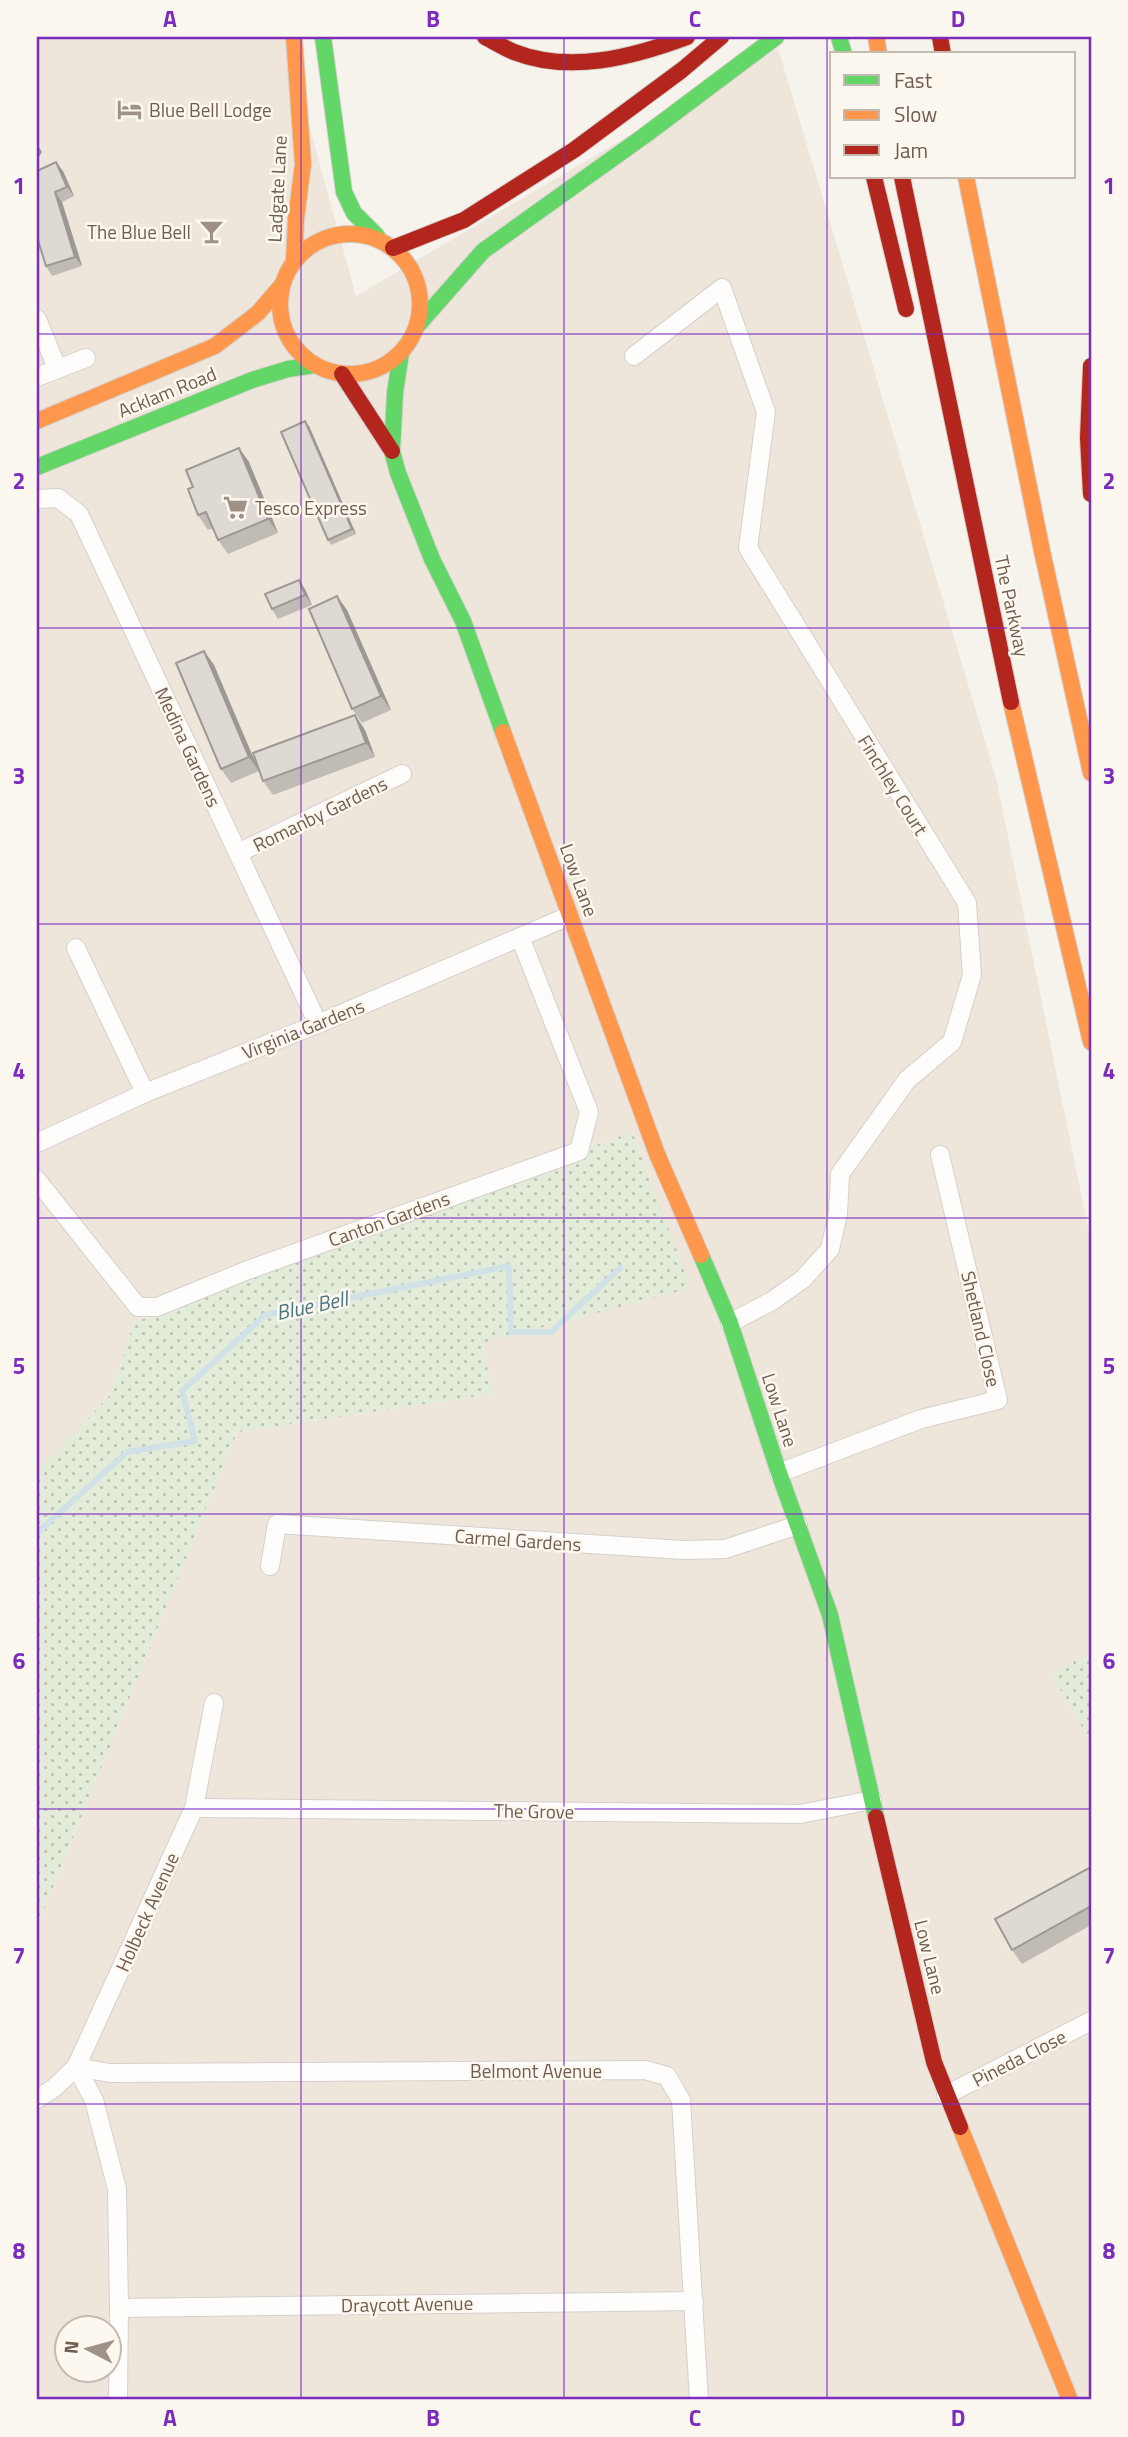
<svg xmlns="http://www.w3.org/2000/svg" width="1128" height="2437" font-family="'Titillium Web',sans-serif">
	<defs>
		<pattern id="grass-dots" width="8" height="8" patternUnits="userSpaceOnUse" patternTransform="scale(1.75)"><rect width="8" height="8" fill="#e3ecd9"/><path d="M2 2h.1M6 6h.1" fill="none" stroke="#bcc2b2" stroke-width="1.8" stroke-linecap="round"/></pattern>
	</defs>
	<rect width="100%" height="100%" fill="#f6f3ed"/>
	<path fill="#eee6db" fill-rule="evenodd" d="M37 37H285L356 296 778 48 996 778 1091 1242V1652L1051 1673 1091 1743V2400H37V1927L237 1432 493 1394 482 1343 690 1287 632 1132 248 1274 170 1314 134 1321 111 1394 37 1472ZM66 2328H108V2370H66Z"/>
	<g fill="url(#grass-dots)">
		<polygon points="632,1132 691,1288 482,1343 493,1394 237,1432 37,1927 37,1472 111,1394 134,1321 170,1314 248,1274"/>
		<polygon points="1091,1652 1091,1743 1051,1673"/>
	</g>
	<g fill="none" stroke-linecap="round" stroke-linejoin="round">
		<polyline stroke="#d0e2e5" stroke-width="6" points="37,1533 127,1452 195,1441 182,1391 265,1315 509,1266 511,1332 551,1332 620,1268"/>
		<defs>
			<g id="street">
				<polyline points="37,319 57,368"/>
				<polyline points="634,356 722,288 766,412 748,548 967,903 972,975 952,1042 907,1080 840,1174 838,1214 830,1249 803,1279 772,1301 730,1323"/>
				<polyline points="37,377 86,358"/>
				<polyline points="37,499 58,498 79,514 318,1024"/>
				<polyline points="238,853 402,774"/>
				<polyline points="76,948 145,1093"/>
				<polyline points="37,1143 145,1093 318,1024 569,916"/>
				<polyline points="37,1180 138,1307 157,1307 248,1270 579,1151 589,1112 520,937"/>
				<polyline points="779,1473 921,1419 998,1400 940,1155"/>
				<polyline points="270,1566 277,1524 684,1550 725,1549 798,1525"/>
				<polyline points="194,1808 800,1814 872,1800"/>
				<polyline points="76,2067 110,2073 645,2070 667,2076 681,2100 699,2400"/>
				<polyline points="76,2067 94,2100 117,2189 119,2308 118,2400"/>
				<polyline points="946,2095 1091,2021"/>
				<polyline points="37,2099 54,2088 76,2067 194,1808 214,1703"/>
				<polyline points="119,2308 694,2301"/>
			</g>
			<g id="fast">
				<polyline points="323,37 344,192 354,213 377,236"/>
				<polyline points="839,37 844,54"/>
				<polyline points="418,325 483,251 644,136 776,37"/>
				<polyline points="401,353 395,393 392,451 398,473 432,559 463,621 503,732"/>
				<polyline points="37,467 252,380 288,369 315,365"/>
				<polyline points="701,1255 730,1323 779,1473 830,1615 876,1817"/>
			</g>
			<g id="slow">
				<polyline points="294,37 303,164 296,219 294,260"/>
				<polyline points="876,37 879,54"/>
				<polyline points="966,177 1042,551 1091,773"/>
				<circle cx="350" cy="304" r="70"/>
				<polyline points="37,421 215,346 258,313 282,285"/>
				<polyline points="1011,702 1091,1042"/>
				<polyline points="503,732 657,1154 701,1255"/>
				<polyline points="960,2127 1070,2400"/>
			</g>
			<g id="jam">
				<path d="M485 37C495 42 504 48 514 52 570 74 633 57 687 37"/>
				<polyline points="940,37 943,54"/>
				<polyline points="874,177 906,309"/>
				<polyline points="902,177 1011,702"/>
				<polyline points="393,248 464,220 574,150 682,70 721,37"/>
				<polyline points="1091,366 1088,438 1091,494"/>
				<polyline points="342,374 392,451"/>
				<polyline points="876,1817 934,2062 960,2127"/>
			</g>
		</defs>
		<use href="#street" stroke="#d5d0cb" stroke-width="20"/>
		<use href="#fast" stroke="#d6d0cb" stroke-width="18"/>
		<use href="#slow" stroke="#d6d0cb" stroke-width="18"/>
		<use href="#jam" stroke="#d6d0cb" stroke-width="18"/>
		<use href="#street" stroke="#fefdfc" stroke-width="18"/>
		<use href="#fast" stroke="#63d668" stroke-width="16"/>
		<use href="#slow" stroke="#ff974d" stroke-width="16"/>
		<use href="#jam" stroke="#b3261e" stroke-width="16"/>
	</g>
	<g fill="#c0bbb5">
		<polygon points="56,162 63,171 74,196 62,202 82,266 52,276 46,266"/>
		<polygon points="309,426 356,534 331,545 328,540"/>
		<polygon points="239,448 249,462 278,533 228,554 218,540 213,528 208,530 198,515 193,487"/>
		<polygon points="305,589 312,605 278,619 272,609"/>
		<polygon points="347,610 391,710 362,723 352,709"/>
		<polygon points="204,651 214,665 259,771 231,783 221,769"/>
		<polygon points="355,715 365,730 375,757 273,795 263,781"/>
		<polygon points="1091,1870 1091,1925 1022,1964 1012,1950"/>
	</g>
	<g fill="#9c9894">
		<polygon points="37,144 42,152 37,160"/>
		<polygon points="56,162 63,171 74,196 67,187"/>
		<polygon points="55,192 62,202 82,266 75,257"/>
		<polygon points="305,421 309,426 356,534 352,529"/>
		<polygon points="239,448 249,462 278,533 268,519"/>
		<polygon points="299,580 305,589 312,605 305,595"/>
		<polygon points="337,596 347,610 391,710 381,696"/>
		<polygon points="204,651 214,665 259,771 249,757"/>
		<polygon points="355,715 365,730 375,757 366,743"/>
	</g>
	<g fill="#dfd9d3" stroke="#9c9894" stroke-width="2">
		<polygon points="56,162 67,187 55,192 75,257 46,266 37,237 37,171"/>
		<polygon points="305,421 352,529 328,540 281,432"/>
		<polygon points="239,448 268,519 218,540 206,512 198,515 188,489 193,487 186,470"/>
		<polygon points="299,580 305,595 272,609 265,594"/>
		<polygon points="337,596 381,696 352,709 309,609"/>
		<polygon points="204,651 249,757 221,769 176,663"/>
		<polygon points="355,715 366,743 263,781 253,753"/>
		<polygon points="1089,1868 1091,1871 1091,1906 1012,1950 995,1919"/>
	</g>
	<path fill="none" stroke="#7b2cbf" stroke-width="2" stroke-opacity="0.55" d="M301 37V2400M564 37V2400M827 37V2400M37 334H1091M37 628H1091M37 924H1091M37 1218H1091M37 1514H1091M37 1809H1091M37 2104H1091"/>
	<defs>
		<symbol id="hotel-bare" viewBox="-9 -9 18 18"><path d="M-6-4.5h1.5V1H6V5H4.5V3h-9V5H-6ZM-4 0a1.8 1.8 0 1 1 3.6 0ZM.5 0V-2.5h3Q6-2.5 6 0Z" fill="#a09187" stroke="#fdf8ef" stroke-width="2.5" paint-order="stroke"/></symbol>
		<symbol id="bar-bare" viewBox="-9 -9 18 18"><path d="M-6-5H6L.8 .8V4.5H3.5V6h-7V4.5H-.8V.8Z" fill="#a09187" stroke="#fdf8ef" stroke-width="2.5" paint-order="stroke"/></symbol>
		<symbol id="supermarket-bare" viewBox="-9 -9 18 18"><path d="M-6-5.5h2.5l.6 2H6L4.5 2H-2.5L-4.4-4H-6ZM-1.5 3.2a1.3 1.3 0 1 0 .1 0ZM3 3.2a1.3 1.3 0 1 0 .1 0Z" fill="#a09187" stroke="#fdf8ef" stroke-width="2.5" paint-order="stroke"/></symbol>
	</defs>
	<g fill-rule="evenodd">
		<use href="#hotel-bare" x="112" y="92" width="35" height="35"/>
		<use href="#bar-bare" x="194" y="214" width="35" height="35"/>
		<use href="#supermarket-bare" x="218" y="490" width="35" height="35"/>
	</g>
	<g text-anchor="middle" stroke-width="5" stroke-linejoin="round" paint-order="stroke">
		<g font-size="19" fill="#715c50" stroke="#fdf8ef" text-anchor="start">
			<text x="149" y="117">Blue Bell Lodge</text>
			<text x="191" y="239" text-anchor="end">The Blue Bell</text>
			<text x="255" y="515">Tesco Express</text>
		</g>
		<g font-size="19" fill="#715c50" stroke="#fdf8ef">
			<text transform="translate(277 189) rotate(-87)" y="7">Ladgate Lane</text>
			<text transform="translate(167 392) rotate(-22)" y="7">Acklam Road</text>
			<text transform="translate(1012 606) rotate(78)" y="7">The Parkway</text>
			<text transform="translate(188 747) rotate(65)" y="7">Medina Gardens</text>
			<text transform="translate(893 785) rotate(58)" y="7">Finchley Court</text>
			<text transform="translate(320 814) rotate(-26)" y="7">Romanby Gardens</text>
			<text transform="translate(579 880) rotate(70)" y="7">Low Lane</text>
			<text transform="translate(303 1029) rotate(-22)" y="7">Virginia Gardens</text>
			<text transform="translate(389 1219) rotate(-20)" y="7">Canton Gardens</text>
			<text transform="translate(981 1329) rotate(77)" y="7">Shetland Close</text>
			<text transform="translate(780 1410) rotate(72)" y="7">Low Lane</text>
			<text transform="translate(518 1540) rotate(4)" y="7">Carmel Gardens</text>
			<text transform="translate(534 1811) rotate(1)" y="7">The Grove</text>
			<text transform="translate(147 1912) rotate(-66)" y="7">Holbeck Avenue</text>
			<text transform="translate(930 1957) rotate(76)" y="7">Low Lane</text>
			<text transform="translate(1019 2058) rotate(-27)" y="7">Pineda Close</text>
			<text x="536" y="2078">Belmont Avenue</text>
			<text transform="translate(407 2304) rotate(-1)" y="7">Draycott Avenue</text>
		</g>
		<g font-size="21" font-style="italic" fill="#4c7781" stroke="#fdf8ef">
			<text transform="translate(312 1306) rotate(-12)" y="7">Blue Bell</text>
		</g>
	</g>
	<rect width="1128" height="2437" fill="none" stroke="#fdf8ef" stroke-width="77"/>
	<rect x="830" y="52" width="245" height="126" fill="#fdf8ef" stroke="#c5baaf" stroke-width="2"/>
	<rect x="844" y="75" width="35" height="10" fill="#63d668" stroke="#c5baaf" stroke-width="2"/>
	<text x="894" y="88" font-size="21" fill="#715c50">Fast</text>
	<rect x="844" y="110" width="35" height="10" fill="#ff974d" stroke="#c5baaf" stroke-width="2"/>
	<text x="894" y="122" font-size="21" fill="#715c50">Slow</text>
	<rect x="844" y="145" width="35" height="10" fill="#b3261e" stroke="#c5baaf" stroke-width="2"/>
	<text x="894" y="158" font-size="21" fill="#715c50">Jam</text>
	<g transform="translate(88 2349) rotate(276)"><circle r="33" fill="#fdf8ef" stroke="#c5baaf" stroke-width="2"/>
	<path d="M0-5L12 26L0 18L-12 26Z" fill="#a09187"/>
	<text y="-10" font-size="19" font-weight="bold" text-anchor="middle" fill="#715c50">N</text>
	</g>
	<rect x="38" y="38" width="1052" height="2360" fill="none" stroke="#7b2cbf" stroke-width="2.5"/>
	<g font-size="23" text-anchor="middle" font-weight="bold" fill="#7b2cbf">
		<text x="170" y="27">A</text>
		<text x="433" y="27">B</text>
		<text x="695" y="27">C</text>
		<text x="958" y="27">D</text>
		<text x="19" y="194">1</text>
		<text x="1109" y="194">1</text>
		<text x="19" y="489">2</text>
		<text x="1109" y="489">2</text>
		<text x="19" y="784">3</text>
		<text x="1109" y="784">3</text>
		<text x="19" y="1079">4</text>
		<text x="1109" y="1079">4</text>
		<text x="19" y="1374">5</text>
		<text x="1109" y="1374">5</text>
		<text x="19" y="1669">6</text>
		<text x="1109" y="1669">6</text>
		<text x="19" y="1964">7</text>
		<text x="1109" y="1964">7</text>
		<text x="19" y="2259">8</text>
		<text x="1109" y="2259">8</text>
		<text x="170" y="2426">A</text>
		<text x="433" y="2426">B</text>
		<text x="695" y="2426">C</text>
		<text x="958" y="2426">D</text>
	</g>
</svg>
